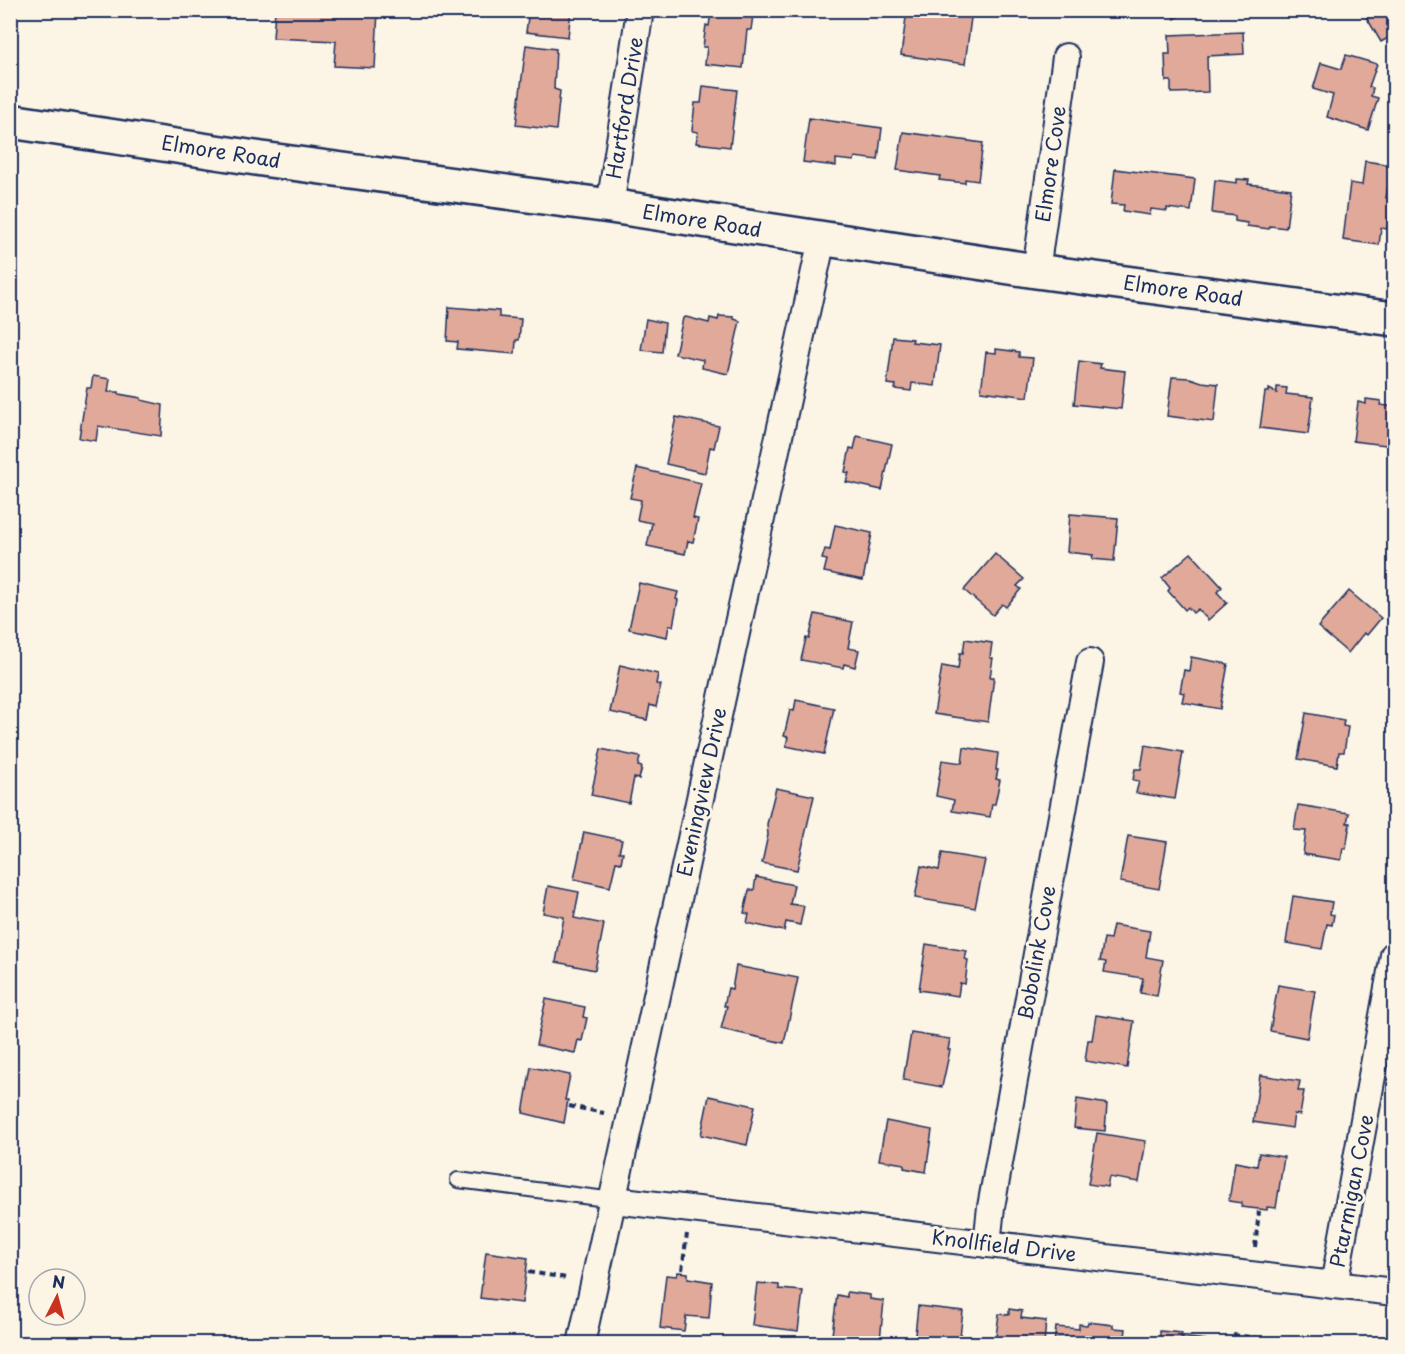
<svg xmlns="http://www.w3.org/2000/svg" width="1405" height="1354" font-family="'Playpen Sans',sans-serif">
	<rect width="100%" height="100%" fill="#fcf5e5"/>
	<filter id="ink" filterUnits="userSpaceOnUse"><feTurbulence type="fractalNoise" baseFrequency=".0167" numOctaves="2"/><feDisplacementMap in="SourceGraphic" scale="12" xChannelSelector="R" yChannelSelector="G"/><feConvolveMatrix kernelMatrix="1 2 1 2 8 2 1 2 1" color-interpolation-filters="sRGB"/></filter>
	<g filter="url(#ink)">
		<g fill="#e1a999" stroke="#1b2f5e" stroke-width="1.5">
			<polygon points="275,10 338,12 338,10 378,10 375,68 334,66 336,41 273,38"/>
			<polygon points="529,10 571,10 568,37 526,32"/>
			<polygon points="717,10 751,10 750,15 753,15 751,30 747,30 743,68 705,64 707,47 703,47 706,25 709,26 711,12 717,13"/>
			<polygon points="907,10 972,10 965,64 901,55"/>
			<polygon points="1168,10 1187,10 1175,19"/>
			<polygon points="1362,10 1394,10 1394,37 1393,35 1381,42"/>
			<polygon points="1243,32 1244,54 1207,56 1208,92 1171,93 1171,81 1166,81 1165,54 1170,54 1169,35"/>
			<polygon points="526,45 556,49 554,89 560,91 556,130 516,125"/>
			<polygon points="1346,55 1377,64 1369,87 1373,88 1371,96 1378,98 1368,130 1327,117 1333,95 1313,89 1321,63 1341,69"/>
			<polygon points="703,86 737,90 730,147 696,143 698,132 692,131 695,103 701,103"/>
			<polygon points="809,118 882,128 878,160 855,157 854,161 836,159 836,166 803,162"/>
			<polygon points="903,132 983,143 978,181 965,179 965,183 939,180 940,176 897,170"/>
			<polygon points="1365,161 1391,165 1386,198 1391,199 1387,229 1381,228 1379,245 1343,240 1350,183 1362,185"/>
			<polygon points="1115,169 1195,179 1191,211 1167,208 1167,211 1151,209 1150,215 1123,211 1124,205 1111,204"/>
			<polygon points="1237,179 1249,180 1248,184 1291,189 1286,228 1270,226 1269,229 1247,226 1247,223 1235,221 1235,216 1212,213 1215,180 1237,183"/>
			<polygon points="449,307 499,311 499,317 521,319 519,340 516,340 515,354 457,349 458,342 447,341"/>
			<polygon points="719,316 734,317 734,319 740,321 728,374 702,368 703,360 675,354 683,318 686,317 709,323 710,318 718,320"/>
			<polygon points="646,319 665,323 662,352 641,350"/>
			<polygon points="893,337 913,339 912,342 940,345 935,386 912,383 911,391 895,389 896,385 887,384"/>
			<polygon points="996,349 1019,352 1019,357 1033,358 1028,397 981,391 986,352 996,353"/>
			<polygon points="1079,361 1101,364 1100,368 1125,371 1121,409 1074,404"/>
			<polygon points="93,376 110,379 108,392 119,392 119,394 141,398 141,400 163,405 161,436 98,426 96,441 79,438 87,388 91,388"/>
			<polygon points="1172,377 1190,378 1202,382 1218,384 1214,422 1167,416"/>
			<polygon points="1277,387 1287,388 1286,394 1313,397 1308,434 1260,428 1265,392 1269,392 1269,389 1277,393"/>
			<polygon points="1366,399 1381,401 1380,405 1394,407 1394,446 1353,441 1358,402 1366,404"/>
			<polygon points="676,417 719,426 714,448 710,447 705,473 666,464"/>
			<polygon points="857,436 892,444 882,490 846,482 849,473 845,472 850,448 854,449"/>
			<polygon points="637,468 701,483 693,518 698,519 693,542 688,541 685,554 647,546 652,523 637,520 641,500 630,498"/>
			<polygon points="1070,514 1118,518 1114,561 1092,559 1093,555 1067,552"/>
			<polygon points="835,525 872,533 863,580 824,572 827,560 822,559 825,549 830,550"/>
			<polygon points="1191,553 1222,587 1217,592 1227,603 1208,620 1198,609 1193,613 1188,607 1185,610 1168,591 1170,588 1162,578"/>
			<polygon points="995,554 1024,579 1017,586 1021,589 1006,607 1002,604 993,615 964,590"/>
			<polygon points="639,583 678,592 676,599 678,600 673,626 669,625 667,637 629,629"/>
			<polygon points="1349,591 1381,618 1367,635 1364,633 1348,653 1318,627"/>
			<polygon points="815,614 853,622 848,648 859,650 855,667 844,664 843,668 801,660 806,638 809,639"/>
			<polygon points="965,639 992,643 990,658 993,658 990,677 994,677 988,722 934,714 942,666 958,669 960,653 963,653"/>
			<polygon points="1191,657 1228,664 1220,709 1182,702 1184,693 1180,692 1184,670 1189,671"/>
			<polygon points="620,665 658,674 656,684 661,685 656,707 650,705 647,720 610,712"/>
			<polygon points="796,700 834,708 824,754 786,746 788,737 784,736 790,710 794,711"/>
			<polygon points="1306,713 1344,720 1343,726 1348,727 1344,752 1339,752 1337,766 1298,759"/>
			<polygon points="1145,745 1183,752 1175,799 1136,793 1139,781 1133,780 1135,769 1141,769"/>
			<polygon points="964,747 998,753 996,770 998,770 996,779 1000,780 995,804 992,804 990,817 952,811 954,800 936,796 942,760 962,763"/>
			<polygon points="601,749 640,757 638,766 642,767 639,779 634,778 629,803 591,795"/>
			<polygon points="776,788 814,796 797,870 762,863 768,835 767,824"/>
			<polygon points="1298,805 1349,813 1347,823 1350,823 1346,849 1343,848 1341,860 1303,854 1306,831 1294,830"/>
			<polygon points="584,832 622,840 619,852 623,852 621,863 616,862 610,887 574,879"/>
			<polygon points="1128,836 1167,842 1159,889 1120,882"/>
			<polygon points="942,853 985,860 975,908 915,898 921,866 939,870"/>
			<polygon points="756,877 794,885 790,904 804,906 800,925 786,922 784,931 747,923 749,914 744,913 749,890 754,890"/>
			<polygon points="548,886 579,892 574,918 604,924 595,970 556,962 564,917 543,913"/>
			<polygon points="1293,896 1332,902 1330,914 1334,915 1332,925 1327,924 1322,949 1286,943"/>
			<polygon points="1113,925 1150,931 1146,957 1163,960 1157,996 1140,993 1143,978 1104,972 1106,962 1100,961 1104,938 1110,939"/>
			<polygon points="926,944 967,951 965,959 968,960 965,984 960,983 958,996 919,990"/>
			<polygon points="736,966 798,978 784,1043 721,1029 727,1006 724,1006 728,988 732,989"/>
			<polygon points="1278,985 1315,991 1307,1038 1270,1031"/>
			<polygon points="546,999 585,1007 583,1017 587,1018 582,1041 578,1040 575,1053 536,1045"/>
			<polygon points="1096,1015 1134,1021 1127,1068 1085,1061 1088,1040 1092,1040"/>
			<polygon points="911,1033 950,1039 948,1050 950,1050 942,1087 903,1080"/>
			<polygon points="531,1067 570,1075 565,1100 568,1100 564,1123 523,1113"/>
			<polygon points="1260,1075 1300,1081 1298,1091 1304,1091 1300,1115 1294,1114 1292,1128 1253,1122"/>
			<polygon points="709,1096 755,1106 747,1145 701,1135"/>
			<polygon points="1077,1099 1107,1104 1105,1131 1074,1128"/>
			<polygon points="886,1121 932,1130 926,1172 904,1168 904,1164 879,1160"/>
			<polygon points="1097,1133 1146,1141 1139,1182 1109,1177 1107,1187 1088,1184"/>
			<polygon points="1259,1153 1284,1157 1276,1208 1267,1207 1267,1210 1241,1207 1242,1203 1229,1201 1235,1162 1257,1166"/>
			<polygon points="486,1252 528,1258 522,1303 480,1298"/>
			<polygon points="678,1272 688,1273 688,1278 712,1282 709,1318 686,1316 684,1331 660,1328 666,1275 677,1276"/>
			<polygon points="757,1283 779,1285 779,1289 803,1291 798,1331 752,1325"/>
			<polygon points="847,1292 870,1295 870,1299 884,1301 880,1340 832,1335 837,1295 847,1297"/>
			<polygon points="918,1306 963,1311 959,1344 914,1344"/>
			<polygon points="1009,1309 1022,1311 1021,1318 1046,1321 1044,1344 995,1344 999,1314 1009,1315"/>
			<polygon points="1088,1322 1113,1325 1113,1328 1126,1329 1124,1344 1054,1344 1056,1327 1079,1329 1079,1324 1087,1325"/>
			<polygon points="1160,1331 1182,1333 1181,1337 1206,1340 1206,1344 1160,1344"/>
			<polygon points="1251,1340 1274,1343 1274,1344 1250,1344"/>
		</g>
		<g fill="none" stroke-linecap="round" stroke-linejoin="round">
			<defs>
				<polyline id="lane" points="458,1180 614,1200"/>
				<g id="street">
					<polyline points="610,206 640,10"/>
					<polyline points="1036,271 1066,57"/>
					<polyline points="614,1200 1394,1292"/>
					<polyline points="987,1244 991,1207 1090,662"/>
					<polyline points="1334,1285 1394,955"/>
					<polyline points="581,1344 822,239"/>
				</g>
				<polyline id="secondary" points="10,121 269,160 610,206 1036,271 1394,319"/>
			</defs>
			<use href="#lane" stroke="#1b2f5e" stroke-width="18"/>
			<use href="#street" stroke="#1b2f5e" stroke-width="30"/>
			<use href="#secondary" stroke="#1b2f5e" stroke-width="38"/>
			<g stroke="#1b2f5e" stroke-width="4" stroke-dasharray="6 4.5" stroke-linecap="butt">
				<polyline points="569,1106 604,1113"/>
				<polyline points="1255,1247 1259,1211"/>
				<polyline points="682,1270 687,1234"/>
				<polyline points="528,1272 567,1278"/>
				<polyline points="1233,1335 1257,1338"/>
			</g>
			<use href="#lane" stroke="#fcf5e5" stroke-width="14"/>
			<use href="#street" stroke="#fcf5e5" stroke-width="26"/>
			<use href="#secondary" stroke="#fcf5e5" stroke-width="33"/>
		</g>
	</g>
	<g text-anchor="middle" stroke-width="6" stroke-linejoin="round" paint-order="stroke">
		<g font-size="20" fill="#1b2f5e" stroke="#fcf5e5">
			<text transform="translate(625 108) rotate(-81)" y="7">Hartford Drive</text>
			<text transform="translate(221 152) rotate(9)" y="7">Elmore Road</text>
			<text transform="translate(1051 164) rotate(-82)" y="7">Elmore Cove</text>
			<text transform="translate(702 221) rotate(9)" y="7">Elmore Road</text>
			<text transform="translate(1183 291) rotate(8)" y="7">Elmore Road</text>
			<text transform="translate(702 792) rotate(-78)" y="7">Eveningview Drive</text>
			<text transform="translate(1037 953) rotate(-80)" y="7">Bobolink Cove</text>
			<text transform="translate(1352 1191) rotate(-79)" y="7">Ptarmigan Cove</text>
			<text transform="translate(1004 1246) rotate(7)" y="7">Knollfield Drive</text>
		</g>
	</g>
	<rect width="1405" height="1354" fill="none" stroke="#fcf5e5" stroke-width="36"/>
	<rect x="18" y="18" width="1369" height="1318" fill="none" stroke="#1b2f5e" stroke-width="2" filter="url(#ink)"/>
	<g transform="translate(57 1297) rotate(6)"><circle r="28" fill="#fcf5e5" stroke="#a2a6af" stroke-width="1.5"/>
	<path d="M0-4.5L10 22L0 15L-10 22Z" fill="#c8321e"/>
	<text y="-9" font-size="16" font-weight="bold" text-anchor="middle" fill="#1b2f5e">N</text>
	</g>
</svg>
